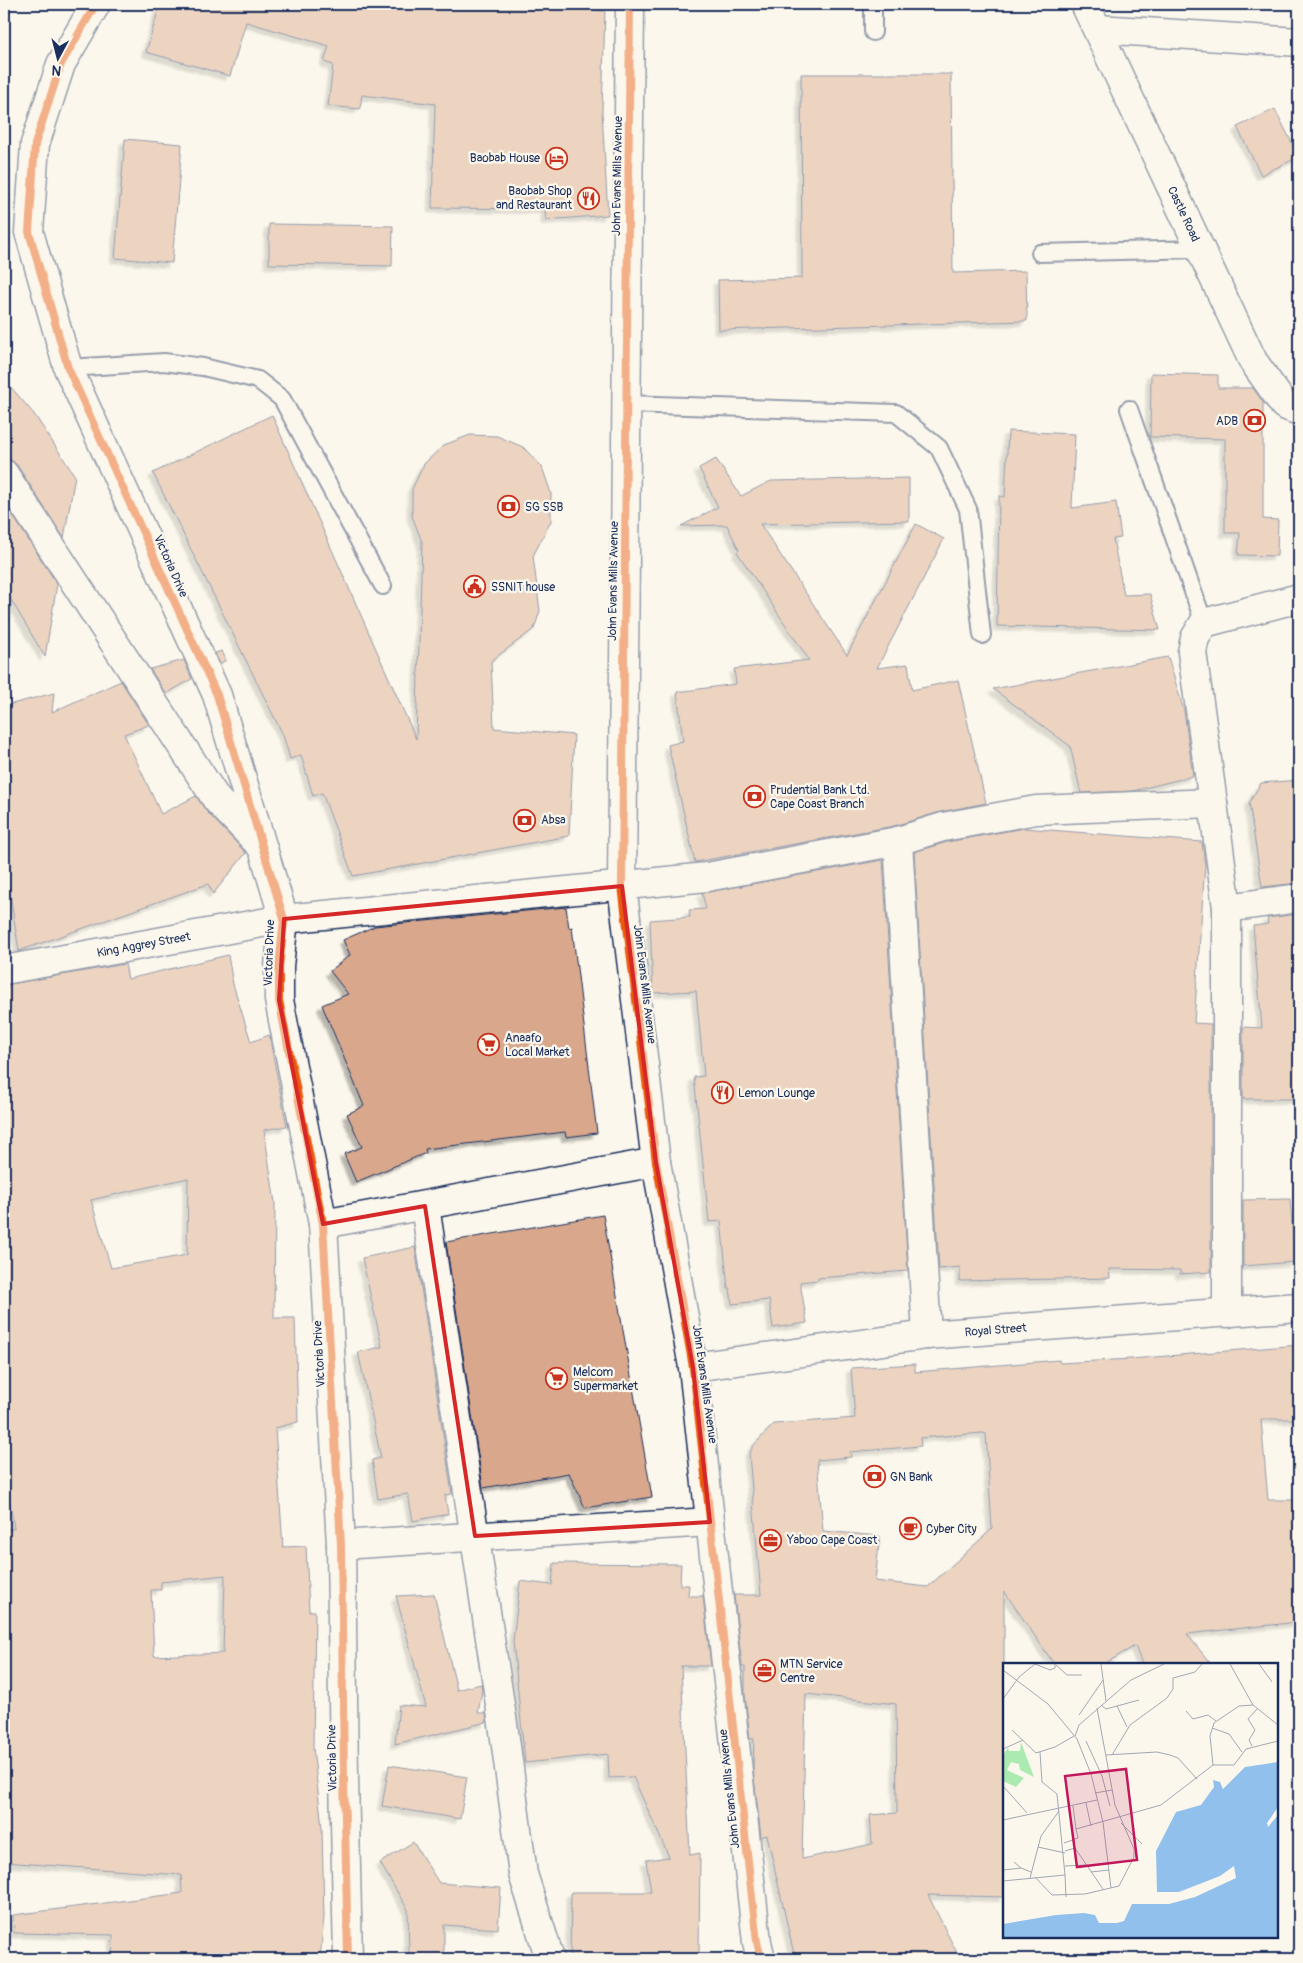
<svg xmlns="http://www.w3.org/2000/svg" width="1303" height="1963" font-family="Pangolin,sans-serif">
	<defs>
		<filter id="shadow"><feDropShadow dx="-4.5" dy="4.5" stdDeviation="1" flood-color="#0004"/></filter>
	</defs>
	<rect width="100%" height="100%" fill="#fbf7ec"/>
	<filter id="ink" filterUnits="userSpaceOnUse"><feTurbulence type="fractalNoise" baseFrequency=".02" numOctaves="2"/><feDisplacementMap in="SourceGraphic" scale="10" xChannelSelector="R" yChannelSelector="G"/><feConvolveMatrix kernelMatrix="1 2 1 2 8 2 1 2 1" color-interpolation-filters="sRGB"/></filter>
	<g filter="url(#ink)">
		<g fill="#d9a88c" stroke="#1b2f5e" fill-rule="evenodd" filter="url(#shadow)">
			<polygon points="160,4 548,4 605,11 602,112 608,215 546,220 545,209 432,208 435,104 362,95 360,109 328,106 333,65 324,62 329,46 246,22 230,76 146,52"/>
			<polygon points="801,74 951,74 953,273 1026,271 1027,321 719,330 718,280 802,278"/>
			<polygon points="1275,109 1299,157 1261,175 1237,127"/>
			<polygon points="125,139 182,144 172,263 115,258"/>
			<polygon points="269,224 393,226 392,266 269,264"/>
			<polygon points="1151,373 1218,375 1218,388 1253,388 1263,402 1263,519 1278,520 1277,556 1238,555 1240,533 1225,533 1225,439 1150,437"/>
			<polygon points="4,379 34,414 75,476 64,538 17,465 11,460 4,458"/>
			<polygon points="272,415 416,739 422,542 412,516 412,489 424,464 444,445 470,435 497,436 523,447 542,467 551,493 551,521 533,556 540,611 534,629 491,661 494,728 574,735 569,836 353,876 322,793 313,796 301,755 290,759 283,735 153,473"/>
			<polygon points="1008,431 1075,434 1072,508 1116,502 1121,538 1113,539 1124,595 1150,594 1160,630 997,626 999,496 1005,497"/>
			<polygon points="716,459 741,496 771,481 909,478 909,521 760,524 847,655 916,524 944,539 877,668 908,664 912,690 958,680 986,803 940,812 894,826 695,862 668,745 683,741 677,692 736,684 734,669 809,660 737,552 739,550 727,525 681,526 718,507 699,468"/>
			<polygon points="4,502 57,584 45,657 4,588"/>
			<polygon points="222,651 226,660 220,664 215,653"/>
			<polygon points="1168,657 1184,711 1193,776 1133,791 1081,793 1070,746 993,689"/>
			<polygon points="184,660 192,679 166,694 150,669"/>
			<polygon points="121,681 149,725 124,734 161,814 196,796 206,811 246,853 213,894 208,884 19,951 4,857 4,706 54,693 52,712"/>
			<polygon points="1299,780 1299,883 1262,887 1249,803 1261,783"/>
			<polygon points="1024,828 1202,842 1205,865 1194,1023 1211,1024 1211,1272 1180,1274 1180,1270 1109,1269 1110,1278 960,1281 960,1267 939,1269 914,852 947,842"/>
			<polygon points="883,860 908,1271 818,1278 818,1280 800,1282 807,1323 773,1328 769,1300 732,1304 730,1288 728,1289 721,1221 709,1222 694,1077 704,1076 696,991 653,993 650,920 690,917 689,910 706,909 702,893"/>
			<polygon points="566,907 569,928 572,927 597,1133 566,1137 565,1132 425,1149 426,1153 356,1182 344,1154 362,1147 347,1114 364,1106 322,1005 348,994 330,971 350,955 343,940 375,926"/>
			<polygon points="1299,914 1299,1099 1243,1099 1243,1027 1262,1028 1253,926 1268,924 1267,918"/>
			<path d="M228 955 233 984 251 1042 269 1035 287 1126 264 1130 275 1203 274 1318H295L298 1422 275 1428 283 1547 306 1546 309 1611H315L313 1748 322 1827 324 1917 320 1959 194 1957V1959H112L113 1935 14 1933 13 1915 182 1893 181 1875 4 1862V1529H14L4 1463V985L125 964 128 979ZM188 1178 187 1255 111 1268 91 1200ZM225 1575 223 1653 154 1656 151 1590H161V1582Z"/>
			<polygon points="1290,1199 1295,1262 1243,1266 1243,1200"/>
			<polygon points="603,1215 652,1497 585,1508 569,1473 483,1488 446,1242"/>
			<polygon points="415,1247 452,1494 445,1495 448,1514 413,1521 408,1494 378,1499 372,1460 381,1458 358,1352 382,1347 362,1258"/>
			<path d="M1299 1345V1419H1261L1268 1500H1299V1622L1187 1634 1211 1664H1142L1135 1646 1104 1664H1054L1004 1591V1897L928 1895 960 1959H795L767 1835 761 1837 753 1769 754 1739H750L745 1695V1667H742L734 1595H761L749 1454 753 1446 774 1424 855 1418 851 1368 915 1364V1372L1059 1360 1060 1363 1131 1359ZM983 1433 986 1434 992 1529 928 1587 875 1581 880 1536 823 1531 817 1460 851 1457 850 1452 921 1446 920 1438ZM806 1694 896 1704 897 1813 870 1815 872 1844 802 1859Z"/>
			<polygon points="554,1563 681,1564 680,1585 689,1585 688,1596 703,1596 711,1666 681,1666 690,1855 700,1853 699,1959 570,1959 571,1892 651,1892 646,1860 669,1857 633,1777 609,1778 608,1754 525,1763 513,1641 520,1581 552,1585"/>
			<polygon points="434,1594 457,1690 481,1684 482,1691 478,1713 486,1713 487,1722 395,1744 399,1705 426,1707 396,1596"/>
			<polygon points="389,1765 467,1777 460,1819 382,1806"/>
			<polygon points="413,1842 439,1883 501,1888 498,1929 444,1925 444,1955 409,1956 408,1910 380,1863"/>
		</g>
		<g fill="none" stroke-linecap="round" stroke-linejoin="round">
			<defs>
				<g id="lane">
					<polyline points="873,32 873,4"/>
					<polyline points="1040,253 1201,249"/>
					<polyline points="68,368 164,362 203,367 258,380 282,399 383,586"/>
					<polyline points="626,404 896,413 939,448 968,509 982,635"/>
					<polyline points="1129,409 1204,623"/>
				</g>
				<g id="street">
					<path id="s1" d="M1085 4 1253 361 1284 405 1299 411"/>
					<polyline points="1098,29 1299,42"/>
					<polyline points="4,474 217,800 262,847"/>
					<polyline points="1213,803 1227,908 1227,1313"/>
					<polyline points="898,841 927,1335"/>
					<polyline points="1227,908 1299,898"/>
					<path id="s2" d="M4 970 284 919 707 877 898 841 943 827 1036 810 1213 803 1192 652 1195 638 1204 623 1299 598"/>
					<polyline points="425,1206 504,1731 523,1874 550,1959"/>
					<polyline points="323,1224 656,1162"/>
					<path id="s3" d="M693 1367 927 1335 1299 1307"/>
					<polyline points="341,1545 710,1522"/>
				</g>
				<g id="secondary">
					<polyline points="96,4 61,64 35,144 29,232 68,368 217,695 284,919 279,966 279,1000 323,1224 341,1545 344,1777 348,1959"/>
					<polyline points="630,4 622,886 656,1162 693,1367 757,1942 761,1959"/>
				</g>
			</defs>
			<use href="#lane" stroke="#1b2f5e" stroke-width="20"/>
			<use href="#street" stroke="#1b2f5e" stroke-width="31"/>
			<use href="#secondary" stroke="#1b2f5e" stroke-width="31"/>
			<use href="#lane" stroke="#fbf7ec" stroke-width="16"/>
			<use href="#street" stroke="#fbf7ec" stroke-width="28"/>
			<use href="#secondary" stroke="#fbf7ec" stroke-width="28"/>
			<defs>
				<g id="cycleway">
					<polyline points="96,4 61,64 35,144 29,232 68,368 217,695 284,919 279,966 279,1000 323,1224 341,1545 344,1777 348,1959"/>
					<polyline points="630,4 622,886 656,1162 693,1367 757,1942 761,1959"/>
				</g>
			</defs>
			<use href="#cycleway" stroke="#fbf7ec" stroke-width="11"/>
			<use href="#cycleway" stroke="#e8590c" stroke-width="8"/>
		</g>
	</g>
	<path d="M0 0H1303V1963H0ZM622 886 656 1162 693 1367 710 1522 475 1536 425 1206 323 1224 279 1000 284 919Z" fill="#fbf7ec" fill-opacity=".55" fill-rule="evenodd"/>
	<path fill="none" stroke="#d62828" stroke-width="4" stroke-linejoin="round" d="M622 886 656 1162 693 1367 710 1522 475 1536 425 1206 323 1224 279 1000 284 919Z"/>
	<defs>
		<symbol id="hotel-ring" viewBox="-11 -11 22 22"><circle r="9.5" fill="#fbf7ec" stroke="#c8321e" stroke-width="1.5"/><path d="M-6-4.5h1.5V1H6V5H4.5V3h-9V5H-6ZM-4 0a1.8 1.8 0 1 1 3.6 0ZM.5 0V-2.5h3Q6-2.5 6 0Z" fill="#c8321e"/></symbol>
		<symbol id="restaurant-ring" viewBox="-11 -11 22 22"><circle r="9.5" fill="#fbf7ec" stroke="#c8321e" stroke-width="1.5"/><path d="M-5-6h1v4h1v-4h1v4h1v-4h1v5L-1.5 .5V6h-2V.5L-5-1ZM5-6V6H3V1.5H1.5Q1.5-4 5-6Z" fill="#c8321e"/></symbol>
		<symbol id="bank-ring" viewBox="-11 -11 22 22"><circle r="9.5" fill="#fbf7ec" stroke="#c8321e" stroke-width="1.5"/><path d="M-6-4H6V4H-6ZM0-2.3a2.3 2.3 0 1 0 0 4.6a2.3 2.3 0 1 0 0-4.6Z" fill="#c8321e"/></symbol>
		<symbol id="civic-ring" viewBox="-11 -11 22 22"><circle r="9.5" fill="#fbf7ec" stroke="#c8321e" stroke-width="1.5"/><path d="M-.6-6.5H3V-4.5H.6V-3L4-1V1h2V6H-6V1h2V-1L-.6-3ZM-1.2 2.5V6h2.4V2.5Z" fill="#c8321e"/></symbol>
		<symbol id="supermarket-ring" viewBox="-11 -11 22 22"><circle r="9.5" fill="#fbf7ec" stroke="#c8321e" stroke-width="1.5"/><path d="M-6-5.5h2.5l.6 2H6L4.5 2H-2.5L-4.4-4H-6ZM-1.5 3.2a1.3 1.3 0 1 0 .1 0ZM3 3.2a1.3 1.3 0 1 0 .1 0Z" fill="#c8321e"/></symbol>
		<symbol id="cafe-ring" viewBox="-11 -11 22 22"><circle r="9.5" fill="#fbf7ec" stroke="#c8321e" stroke-width="1.5"/><path d="M-5.5-4.5H6V0H3Q3 3.5 0 3.5H-2.5Q-5.5 3.5-5.5 0ZM3-3.2v2h1.7v-2ZM-6 4.5H4V6H-6Z" fill="#c8321e"/></symbol>
		<symbol id="office-ring" viewBox="-11 -11 22 22"><circle r="9.5" fill="#fbf7ec" stroke="#c8321e" stroke-width="1.5"/><path d="M-6-3h4V-5.5h4V-3h4V5H-6ZM-1-4.5V-3h2v-1.5ZM-6 0V1H6V0Z" fill="#c8321e"/></symbol>
	</defs>
	<g fill-rule="evenodd">
		<use href="#hotel-ring" x="544" y="146" width="25" height="25"/>
		<use href="#restaurant-ring" x="576" y="186" width="25" height="25"/>
		<use href="#bank-ring" x="1242" y="408" width="25" height="25"/>
		<use href="#bank-ring" x="496" y="494" width="25" height="25"/>
		<use href="#civic-ring" x="462" y="574" width="25" height="25"/>
		<use href="#bank-ring" x="742" y="784" width="25" height="25"/>
		<use href="#bank-ring" x="512" y="808" width="25" height="25"/>
		<use href="#supermarket-ring" x="476" y="1032" width="25" height="25"/>
		<use href="#restaurant-ring" x="710" y="1080" width="25" height="25"/>
		<use href="#supermarket-ring" x="544" y="1366" width="25" height="25"/>
		<use href="#bank-ring" x="862" y="1464" width="25" height="25"/>
		<use href="#cafe-ring" x="898" y="1516" width="25" height="25"/>
		<use href="#office-ring" x="758" y="1528" width="25" height="25"/>
		<use href="#office-ring" x="752" y="1658" width="25" height="25"/>
	</g>
	<g text-anchor="middle" stroke-width="4.5" stroke-linejoin="round" paint-order="stroke">
		<g font-size="12" fill="#1b2f5e" stroke="#fbf7ec" text-anchor="start">
			<text x="540" y="162" text-anchor="end">Baobab House</text>
			<text x="572" y="195" text-anchor="end">Baobab Shop<tspan x="572" dy="14">and Restaurant</tspan></text>
			<text x="1238" y="425" text-anchor="end">ADB</text>
			<text x="525" y="511">SG SSB</text>
			<text x="491" y="591">SSNIT house</text>
			<text x="770" y="794">Prudential Bank Ltd.<tspan x="770" dy="14">Cape Coast Branch</tspan></text>
			<text x="541" y="824">Absa</text>
			<text x="505" y="1042">Anaafo<tspan x="505" dy="14">Local Market</tspan></text>
			<text x="738" y="1097">Lemon Lounge</text>
			<text x="573" y="1376">Melcom<tspan x="573" dy="14">Supermarket</tspan></text>
			<text x="890" y="1481">GN Bank</text>
			<text x="926" y="1533">Cyber City</text>
			<text x="787" y="1544">Yaboo Cape Coast</text>
			<text x="780" y="1668">MTN Service<tspan x="780" dy="14">Centre</tspan></text>
		</g>
		<g font-size="12" fill="#1b2f5e" stroke="#fbf7ec">
			<text transform="translate(617 176) rotate(-89)" y="4">John Evans Mills Avenue</text>
			<text dy="4" stroke="none"><textPath href="#s1" startOffset="232">Castle Road</textPath></text>
			<text transform="translate(171 566) rotate(66)" y="4">Victoria Drive</text>
			<text transform="translate(613 581) rotate(-89)" y="4">John Evans Mills Avenue</text>
			<text dy="4" stroke="none"><textPath href="#s2" startOffset="142">King Aggrey Street</textPath></text>
			<text transform="translate(269 953) rotate(-88)" y="4">Victoria Drive</text>
			<text transform="translate(645 984) rotate(83)" y="4">John Evans Mills Avenue</text>
			<text dy="4" stroke="none"><textPath href="#s3" startOffset="305">Royal Street</textPath></text>
			<text transform="translate(319 1354) rotate(-93)" y="4">Victoria Drive</text>
			<text transform="translate(705 1384) rotate(82)" y="4">John Evans Mills Avenue</text>
			<text transform="translate(332 1758) rotate(-91)" y="4">Victoria Drive</text>
			<text transform="translate(729 1789) rotate(-96)" y="4">John Evans Mills Avenue</text>
		</g>
	</g>
	<g transform="translate(1003 1663)">
		<rect width="275" height="275" fill="#fbf7ec"/>
		<path d="M18 79 31 114 17 107 16 101 8 99 4 107 21 115 13 124 0 118V92L5 85 6 88H17Z" fill="#abeab1"/>
		<path d="M275 99V144L264 160 265 164 275 152V274H0V261L53 252 81 250 92 252 96 260H114L121 258 129 241H166L192 234 233 215 231 203 217 213 176 229H154L153 188 173 149 198 142 211 124 210 117 217 119 220 126 242 104Z" fill="#92c0ec"/>
		<path fill="none" stroke="#a1a7b3" stroke-width="1" d="M32 1 47 7 52 5V1M98 1 103 38M227 1 250 42 275 62M256 1 269 19M53 2 64 12H79M0 7 45 41 74 76 88 111 100 159 108 225M0 36 16 14 32 1M98 42 103 46 136 37M114 43 124 64M183 48 190 56 205 52 213 58M76 52 100 17M209 65 226 71 239 89M9 67 33 90 52 84 71 73M72 73 76 62 128 17 161 1M83 78 99 113 107 143M249 83 246 77 252 67 245 56 254 46M0 86 20 77M37 89 39 119 54 131 62 212M103 92 154 89 167 92 175 95 194 116M109 92 127 62 164 35 170 26V15L192 9 199 1M210 102 207 73 211 60 236 43 250 42M0 123 24 150M92 130 109 127M83 140 88 163M70 143 73 166M0 157 94 137M118 160 139 181M61 180 75 175 73 166 158 142 210 102H231L243 86 275 78M35 184 62 190M62 188 72 185 100 226M11 199 18 205 28 209M62 203 83 202M1 207 18 205M88 209 106 207M32 214 49 232 82 231 116 223 131 194V186L112 142 94 45M27 215 38 173 56 148M0 218 62 212 63 234"/>
		<path fill="#c2185b" fill-opacity="0.15" stroke="#c2185b" stroke-width="2.5" d="M123 106 134 197 74 204 62 113Z"/>
		<rect width="275" height="275" fill="none" stroke="#1b2f5e" stroke-width="2.5"/>
	</g>
	<rect width="1303" height="1963" fill="none" stroke="#fbf7ec" stroke-width="20"/>
	<rect x="10" y="10" width="1283" height="1943" fill="none" stroke="#1b2f5e" stroke-width="2" filter="url(#ink)"/>
	<g transform="translate(58 58) rotate(187)" stroke="#fbf7ec" stroke-width="4" paint-order="stroke">
	<path d="M0-4L9 19L0 12L-9 19Z" fill="#1b2f5e"/>
	<text y="-8" font-size="14" font-weight="bold" text-anchor="middle" fill="#1b2f5e">N</text>
	</g>
</svg>
